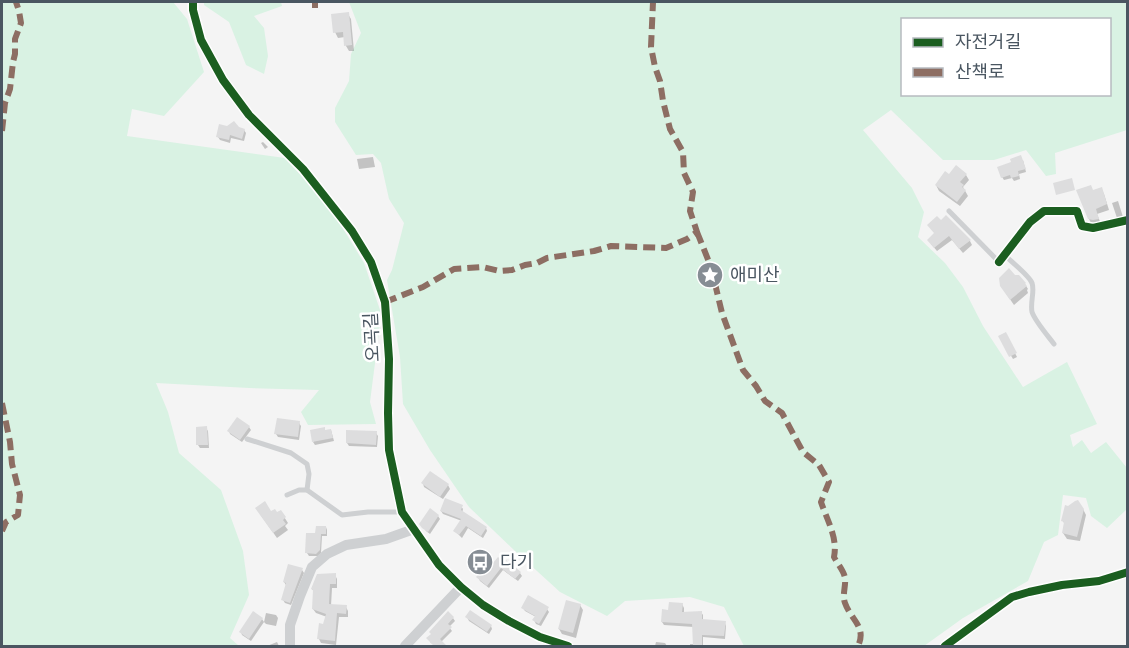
<svg xmlns="http://www.w3.org/2000/svg" width="1129" height="648" font-family="'Fira Sans','Noto Sans KR',sans-serif">
	<rect width="100%" height="100%" fill="#f4f4f4"/>
	<g fill="#d9f2e3" fill-rule="evenodd">
		<polygon points="2,2 173,2 187,19 204,72 164,116 132,109 127,136 285,158 317,193 342,227 364,263 380,310 379,332 370,402 376,424 308,425 301,412 319,390 249,388 156,383 168,412 179,453 221,490 243,551 249,595 230,638 239,646 2,646"/>
		<polygon points="204,2 281,2 282,6 254,16 264,28 268,56 264,74 246,65 229,22 204,5"/>
		<path d="M349 2H1127V130L1055 153 1056 174 1046 176 1026 150 994 160H943L891 110 863 130 912 188 924 212 918 237 945 263 963 287 983 326 1023 387 1067 362 1097 424 1070 435 1073 447 1082 440 1091 453 1106 442 1127 468V509L1107 528 1091 516 1086 498 1063 495 1058 535 1044 542 1028 581 963 618 924 646H744L724 607 690 597 625 601 607 616 560 592 515 551 469 507 430 450 403 404 400 357 387 280 392 270 404 223 389 199 381 163 373 154 356 155 335 122V108L349 81 351 54 361 33ZM902 20H1110V94H902Z"/>
	</g>
	<g fill="#0003">
		<polygon points="348,14 351,19 354,51 349,51 346,46 345,37 338,38 335,32"/>
		<polygon points="238,128 244,130 246,133 244,141 231,138 230,143 220,140 218,137"/>
		<polygon points="263,142 268,147 265,149 261,143"/>
		<polygon points="373,157 375,167 359,169 357,159"/>
		<polygon points="1023,160 1026,172 1019,174 1020,179 1014,181 1012,178 1004,180 1002,177"/>
		<polygon points="966,175 969,180 963,187 968,196 960,206 939,191 936,185 949,176"/>
		<polygon points="1101,188 1104,194 1109,210 1097,214 1101,224 1092,225 1089,219 1093,191"/>
		<polygon points="1118,201 1123,217 1117,218 1112,203"/>
		<polygon points="932,230 970,241 972,245 963,253 952,240 937,251 931,244 936,234"/>
		<polygon points="1015,276 1019,277 1025,284 1028,289 1027,290 1028,293 1014,305 1005,292"/>
		<polygon points="1005,334 1017,357 1013,359 1000,337"/>
		<polygon points="299,423 301,426 299,440 278,437 276,434"/>
		<polygon points="249,427 251,430 242,442 230,434 229,431"/>
		<polygon points="206,428 208,431 209,448 200,448 198,445"/>
		<polygon points="331,430 334,441 315,445 313,442 325,431"/>
		<polygon points="376,433 378,436 377,447 349,446 347,443"/>
		<polygon points="430,473 448,485 450,489 443,499 424,487 423,483"/>
		<polygon points="461,506 463,509 462,513 486,528 487,531 483,538 468,528 462,538 455,531 462,521 443,514 441,511"/>
		<polygon points="1083,509 1086,515 1080,541 1067,539 1063,533 1065,525 1063,521"/>
		<polygon points="281,512 288,523 285,526 288,530 277,538 260,514 277,514"/>
		<polygon points="438,516 440,519 430,534 426,531 421,524"/>
		<polygon points="326,527 327,530 327,536 322,536 321,553 318,556 309,556 307,553"/>
		<polygon points="493,565 520,573 522,576 518,581 503,570 489,588 480,581 478,577"/>
		<polygon points="302,570 304,573 291,605 285,603 283,600 286,585 284,582"/>
		<polygon points="335,575 337,579 337,588 332,588 331,606 346,607 348,611 348,617 339,617 336,645 321,643 319,639 327,617 316,613 313,609 314,592 312,589"/>
		<polygon points="682,604 684,608 684,613 701,612 703,615 703,621 725,623 726,626 725,639 703,637 703,646 690,646 690,644 695,644 694,627 664,625 662,622 669,611"/>
		<polygon points="580,605 583,610 576,638 562,634 559,629"/>
		<polygon points="523,608 547,609 549,612 541,626 536,624 534,620 536,617 525,611"/>
		<polygon points="266,613 276,615 278,618 276,626 266,624 264,622"/>
		<polygon points="467,617 491,626 492,629 489,634 469,621"/>
		<polygon points="453,618 455,621 449,627 452,631 441,642 445,646 435,646 430,642 432,635"/>
		<polygon points="262,619 264,622 251,641 242,635 241,632"/>
		<polygon points="277,642 279,646 267,646"/>
		<polygon points="656,642 665,643 667,646 655,646"/>
	</g>
	<g fill="#ddddde">
		<polygon points="349,12 352,45 344,46 343,32 333,33 331,14"/>
		<polygon points="234,121 239,127 245,129 242,139 230,135 229,140 216,137 219,124 227,126"/>
		<polygon points="1021,155 1026,169 1018,171 1019,176 1011,178 1010,175 1001,178 997,167 1011,162 1010,159"/>
		<polygon points="956,165 967,174 960,182 964,185 962,187 966,190 957,202 935,185 945,171 949,174"/>
		<polygon points="1072,178 1075,190 1056,195 1053,183"/>
		<polygon points="1091,185 1093,190 1102,187 1107,204 1096,209 1099,219 1093,220 1088,219 1076,190"/>
		<polygon points="946,215 971,240 959,249 949,236 934,248 927,240 934,233 927,225 937,216 941,220"/>
		<polygon points="1009,268 1015,275 1019,275 1026,283 1025,284 1027,286 1010,300 1000,286 999,278"/>
		<polygon points="1006,332 1017,353 1009,357 998,336"/>
		<polygon points="237,417 250,426 240,440 227,431"/>
		<polygon points="277,418 300,421 298,437 274,434"/>
		<polygon points="207,426 208,445 196,445 196,427"/>
		<polygon points="325,427 325,430 331,429 333,438 312,442 310,430"/>
		<polygon points="346,430 377,431 376,445 346,443"/>
		<polygon points="430,471 449,484 440,497 421,483"/>
		<polygon points="445,498 463,505 461,510 487,527 481,536 466,526 459,535 453,531 461,519 440,511"/>
		<polygon points="1078,500 1084,509 1077,537 1062,533 1064,522 1061,521 1065,505 1068,506 1075,501"/>
		<polygon points="265,501 271,511 275,509 277,512 281,510 286,517 283,520 286,524 273,533 255,508"/>
		<polygon points="430,508 439,515 428,532 422,528 419,524"/>
		<polygon points="316,526 326,526 326,534 321,534 320,550 316,554 305,553 306,533 315,533"/>
		<polygon points="498,557 504,562 506,560 521,572 515,579 501,568 487,586 476,577 490,560 493,563"/>
		<polygon points="288,564 303,568 290,603 281,600 286,583 283,582"/>
		<polygon points="336,573 336,584 330,584 329,604 347,605 346,614 337,613 335,641 317,639 319,623 323,624 326,614 312,609 313,590 311,589 317,574"/>
		<polygon points="528,595 549,607 539,624 532,620 535,616 521,608"/>
		<polygon points="566,600 581,604 573,633 558,629"/>
		<polygon points="669,602 683,603 682,612 702,611 702,619 726,621 724,636 702,635 702,646 693,646 692,624 661,622 662,609 668,610"/>
		<polygon points="470,610 492,625 487,632 465,617"/>
		<polygon points="253,611 263,618 249,639 239,632"/>
		<polygon points="448,611 454,617 448,624 452,627 440,639 447,646 434,646 426,638 431,634 429,632"/>
	</g>
	<g fill="none" stroke-linecap="round" stroke-linejoin="round">
		<g stroke="#ced0d2" stroke-width="5">
			<polyline points="949,211 999,262"/>
			<path d="M1005 255C1011 262 1029 275 1032 283 1035 291 1030 302 1032 312 1035 321 1048 336 1054 344"/>
			<polyline points="247,439 291,453 307,464 309,474 307,490"/>
			<polyline points="287,495 299,490 307,490 342,515 368,512 402,512"/>
		</g>
		<g stroke="#ced0d2" stroke-width="10">
			<polyline points="193,2 193,10 201,40 223,80 249,115 303,169 352,231 371,262 385,302 389,359 388,413 389,450 402,512 439,565 461,587 483,605 509,621 540,637 568,646"/>
			<polyline points="999,262 1030,222 1044,211 1077,211 1082,226 1093,228 1128,220"/>
			<polyline points="290,646 290,625 300,596 312,567 327,554 346,545 386,539 414,529"/>
			<polyline points="405,646 461,587"/>
			<polyline points="945,646 1012,597 1029,592 1062,585 1099,581 1128,572"/>
		</g>
		<g stroke="#8d6e63" stroke-width="6" stroke-dasharray="12 6" stroke-linecap="butt">
			<polyline points="315,2 315,8"/>
			<polyline points="2,131 5,103 10,89 13,62 15,54 15,39 21,23 19,11 16,2"/>
			<path d="M697 232 711 267 722 313 743 370 756 386 765 401 782 413 803 452 819 465 829 482 821 502C827 520 838 538 834 557 837 563 844 571 845 578 846 586 842 595 845 603 851 620 867 627 858 646"/>
			<polyline points="385,302 423,287 454,269 483,267 499,271 512,270 525,265 537,263 547,258 594,251 611,246 666,248 687,239 697,232 690,211 693,192 684,173 683,152 670,129 663,101 660,81 655,67 651,47 653,2"/>
			<polyline points="2,403 10,442 12,464 20,495 18,515 6,522 2,531"/>
		</g>
		<defs>
			<g id="cycleway">
				<polyline points="193,2 193,10 201,40 223,80 249,115 303,169 352,231 371,262 385,302 389,359 388,413 389,450 402,512 439,565 461,587 483,605 509,621 540,637 568,646"/>
				<polyline points="999,262 1030,222 1044,211 1077,211 1082,226 1093,228 1128,220"/>
				<polyline points="945,646 1012,597 1029,592 1062,585 1099,581 1128,572"/>
			</g>
		</defs>
		<use href="#cycleway" stroke="#fff" stroke-width="11"/>
		<use href="#cycleway" stroke="#1b5e20" stroke-width="8"/>
	</g>
	<defs>
		<symbol id="sight-disc" viewBox="-11 -11 22 22"><circle r="9.5" fill="#868d94" stroke="#fff"/><path d="M0-6L1.8-2.2L6-1.7L2.9 1.2L3.7 5.4L0 3.3L-3.7 5.4L-2.9 1.2L-6-1.7L-1.8-2.2Z" fill="#fff"/></symbol>
		<symbol id="bus-disc" viewBox="-11 -11 22 22"><circle r="9.5" fill="#868d94" stroke="#fff"/><path d="M-5-6H5V4H4V6H2V4H-2V6H-4V4H-5ZM-3.5-4V0h7V-4ZM-3.5 1.2v1.5H-2V1.2ZM2 1.2v1.5H3.5V1.2Z" fill="#fff"/></symbol>
	</defs>
	<g fill-rule="evenodd">
		<use href="#sight-disc" x="695" y="260" width="30" height="30"/>
		<use href="#bus-disc" x="465" y="547" width="30" height="30"/>
	</g>
	<g text-anchor="middle" stroke-width="5" stroke-linejoin="round" paint-order="stroke">
		<g font-size="18" fill="#4a5661" stroke="#fff" text-anchor="start">
			<text x="730" y="281">애미산</text>
			<text x="500" y="568">다기</text>
		</g>
		<g font-size="18" fill="#4a5661" stroke="#fff">
			<text transform="translate(372 337) rotate(-93)" y="6">오곡길</text>
		</g>
	</g>
	<rect width="1129" height="648" fill="none" stroke="#4a5661" stroke-width="6"/>
	<rect x="901" y="18" width="210" height="78" fill="#ffffff" stroke="#b7bbc0" stroke-width="1.5"/>
	<rect x="913" y="38" width="30" height="9" fill="#1b5e20" stroke="#b7bbc0" stroke-width="1.5"/>
	<text x="955" y="48" font-size="18" fill="#4a5661">자전거길</text>
	<rect x="913" y="68" width="30" height="9" fill="#8d6e63" stroke="#b7bbc0" stroke-width="1.5"/>
	<text x="955" y="78" font-size="18" fill="#4a5661">산책로</text>
</svg>
